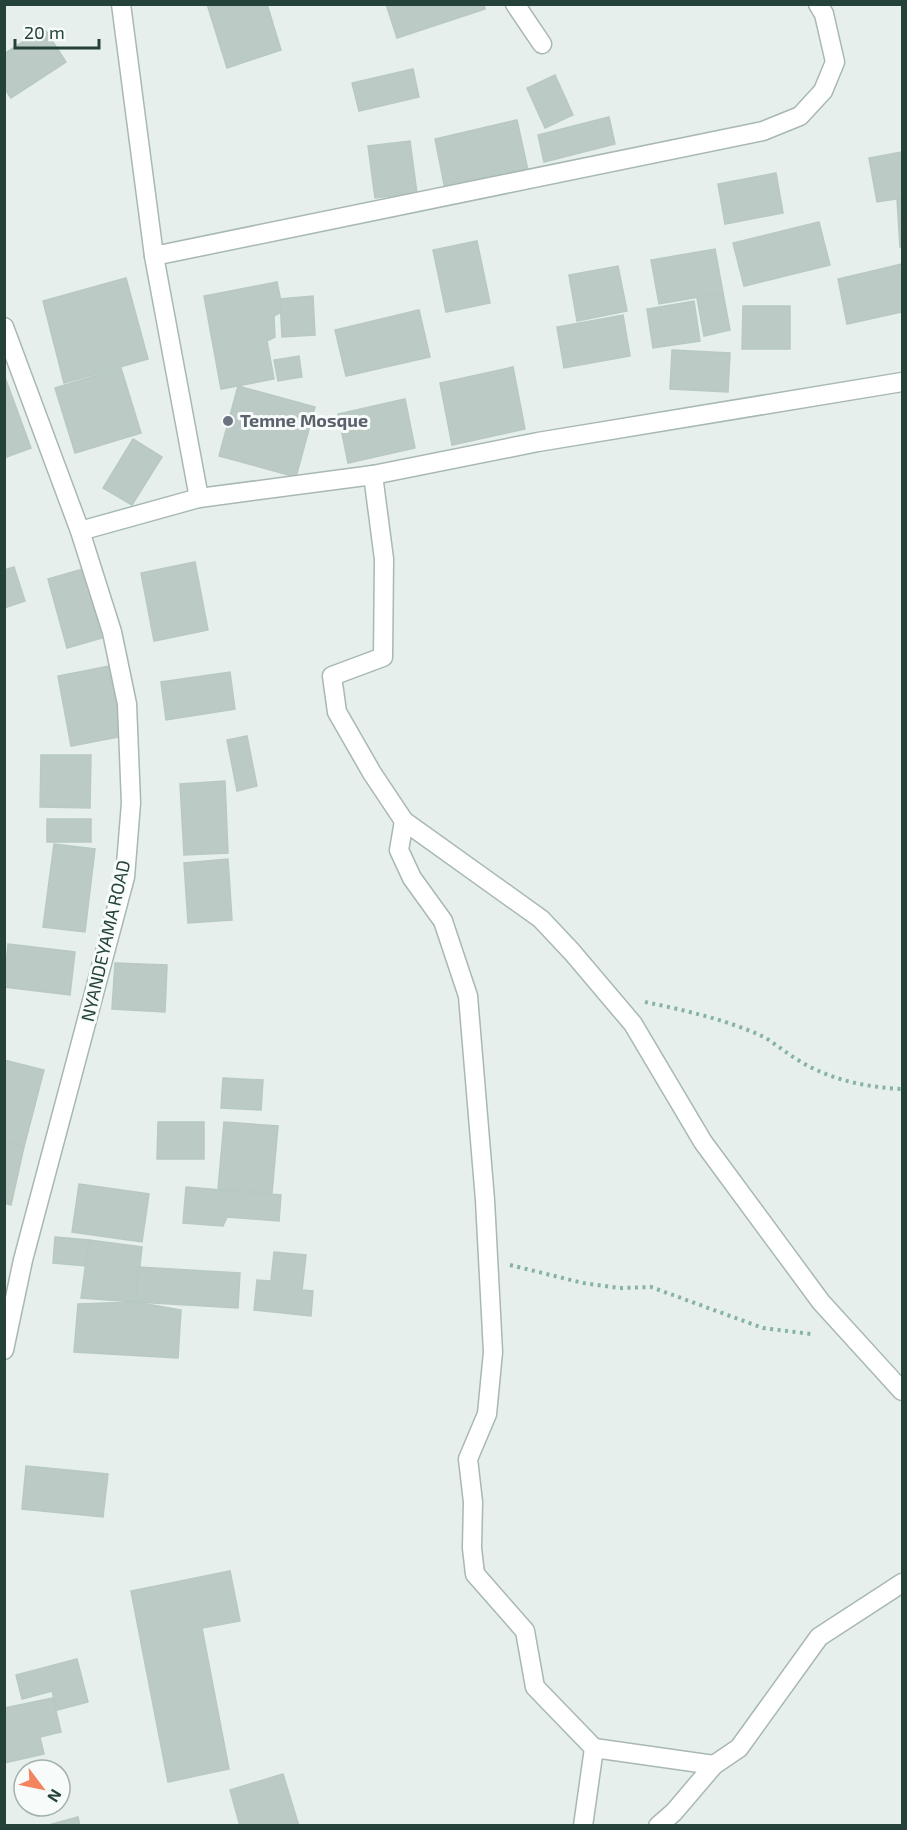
<svg xmlns="http://www.w3.org/2000/svg" width="907" height="1830" font-family="'Exo 2',sans-serif">
	<rect width="100%" height="100%" fill="#e6efeb"/>
	<g fill="#bbcac4" stroke="#b8c9c2" stroke-width="1.5">
		<polygon points="207,4 267,4 281,50 227,68"/>
		<polygon points="386,4 484,4 485,9 397,38"/>
		<polygon points="44,28 66,62 11,98 4,88 4,54"/>
		<polygon points="413,69 419,97 359,111 352,83"/>
		<polygon points="555,75 573,115 545,128 527,88"/>
		<polygon points="609,117 615,144 544,162 538,135"/>
		<polygon points="517,120 529,175 446,194 435,139"/>
		<polygon points="410,141 417,193 375,198 368,146"/>
		<polygon points="902,152 902,198 877,202 869,158"/>
		<polygon points="776,173 783,213 725,224 718,184"/>
		<polygon points="897,199 902,199 902,247 900,247"/>
		<polygon points="819,222 830,265 744,286 733,243"/>
		<polygon points="477,241 490,303 446,312 433,250"/>
		<polygon points="715,249 723,293 659,304 651,260"/>
		<polygon points="902,264 902,312 847,324 838,279"/>
		<polygon points="618,266 627,311 577,321 569,275"/>
		<polygon points="126,278 148,359 64,383 43,301"/>
		<polygon points="277,282 283,311 274,316 275,337 267,341 274,379 221,389 204,296"/>
		<polygon points="723,293 730,330 704,336 697,298"/>
		<polygon points="313,296 315,335 282,337 280,299"/>
		<polygon points="694,301 700,341 653,348 647,309"/>
		<polygon points="743,306 790,306 790,349 742,349"/>
		<polygon points="419,310 430,357 346,376 335,330"/>
		<polygon points="623,315 630,356 564,368 557,327"/>
		<polygon points="672,350 730,353 728,392 670,389"/>
		<polygon points="299,356 302,377 278,381 274,360"/>
		<polygon points="513,367 525,429 452,445 440,383"/>
		<polygon points="121,368 141,433 75,453 55,388"/>
		<polygon points="6,380 31,448 4,458 4,381"/>
		<polygon points="238,386 315,407 296,477 219,456"/>
		<polygon points="405,399 415,448 348,463 338,414"/>
		<polygon points="133,439 162,457 132,505 103,488"/>
		<polygon points="195,562 208,630 154,641 141,573"/>
		<polygon points="14,567 25,601 4,608 4,570"/>
		<polygon points="83,569 102,638 67,648 48,579"/>
		<polygon points="110,666 124,736 71,746 58,676"/>
		<polygon points="230,672 235,709 166,720 161,682"/>
		<polygon points="247,736 257,786 237,791 227,740"/>
		<polygon points="41,755 91,755 90,808 40,807"/>
		<polygon points="225,781 228,853 184,855 180,784"/>
		<rect x="47" y="819" width="44" height="23"/>
		<polygon points="54,844 95,849 85,932 43,927"/>
		<polygon points="228,859 232,920 188,923 184,863"/>
		<polygon points="8,944 75,952 70,995 4,987"/>
		<polygon points="115,963 167,965 165,1012 112,1009"/>
		<polygon points="4,1060 44,1070 24,1147 4,1141"/>
		<polygon points="223,1078 263,1080 261,1110 221,1108"/>
		<polygon points="158,1122 204,1122 204,1159 157,1159"/>
		<polygon points="224,1122 278,1126 272,1193 218,1189"/>
		<polygon points="4,1142 24,1147 11,1205 4,1203"/>
		<polygon points="79,1184 149,1194 142,1242 72,1232"/>
		<polygon points="186,1187 281,1195 279,1221 227,1217 223,1226 183,1223"/>
		<polygon points="55,1237 89,1240 86,1266 53,1263"/>
		<polygon points="89,1240 142,1247 136,1302 81,1298"/>
		<polygon points="274,1252 306,1255 302,1290 313,1291 311,1316 254,1310 257,1280 271,1281"/>
		<polygon points="138,1267 240,1273 238,1308 136,1302"/>
		<polygon points="136,1302 181,1310 178,1358 74,1352 78,1304"/>
		<polygon points="26,1466 108,1474 103,1517 22,1509"/>
		<polygon points="230,1571 240,1621 202,1628 229,1769 168,1782 131,1591"/>
		<polygon points="77,1659 88,1702 57,1710 52,1691 22,1699 16,1675"/>
		<polygon points="53,1698 61,1732 40,1737 44,1754 4,1763 4,1708"/>
		<polygon points="283,1774 299,1826 240,1826 230,1790"/>
		<polygon points="78,1817 80,1826 45,1826"/>
	</g>
	<g fill="none" stroke-linecap="round" stroke-linejoin="round">
		<defs>
			<g id="minor">
				<polyline points="121,4 154,256 199,498"/>
				<polyline points="515,4 542,44"/>
				<polyline points="154,256 763,131 800,116 823,91 835,62 824,14 818,4"/>
				<polyline points="4,327 80,531 112,632 127,704 131,803 125,877 23,1260 4,1350"/>
				<polyline points="373,475 384,559 383,657 332,676 337,712 372,773 404,821 541,919 572,952 633,1024 703,1142 821,1302 902,1391"/>
				<polyline points="80,531 199,498 373,475 538,442 902,382"/>
				<polyline points="404,821 399,850 412,878 443,921 468,996 485,1200 493,1352 487,1414 468,1459 473,1502 472,1548 475,1574 525,1631 535,1687 594,1748"/>
				<polyline points="583,1826 594,1748 714,1765"/>
				<polyline points="658,1826 674,1812 714,1765 739,1748 819,1637 902,1583"/>
			</g>
		</defs>
		<use href="#minor" stroke="#a8b8b2" stroke-width="21"/>
		<g stroke="#86b3a5" stroke-width="4" stroke-dasharray="3 4.5" stroke-linecap="butt">
			<path d="M645 1002C684 1010 728 1020 764 1037 776 1044 786 1053 798 1060 830 1080 865 1087 902 1089"/>
			<polyline points="510,1265 583,1283 619,1288 651,1287 763,1328 811,1334"/>
		</g>
		<use href="#minor" stroke="#fff" stroke-width="18"/>
	</g>
	<circle fill="#6b7280" stroke="#f7fbf9" stroke-width="2" cx="228" cy="421" r="6"/>
	<g text-anchor="middle" stroke-width="6" stroke-linejoin="round" paint-order="stroke">
		<g font-size="18" font-weight="bold" fill="#5b616d" stroke="#f7fbf9" text-anchor="start">
			<text x="240" y="427">Temne Mosque</text>
		</g>
		<g font-size="18" fill="#24423a" stroke="#f7fbf9">
			<text transform="translate(106 941) rotate(-77)" y="6">NYANDEYAMA ROAD</text>
		</g>
	</g>
	<rect width="907" height="1830" fill="none" stroke="#24423a" stroke-width="12"/>
	<g transform="translate(42 1788) rotate(122)"><circle r="28" fill="#f7fbf9" stroke="#a3b1ad" stroke-width="1.5"/>
	<path d="M0-4.5L10 22L0 15L-10 22Z" fill="#f4845f"/>
	<text y="-9" font-size="16" font-weight="bold" text-anchor="middle" fill="#24423a">N</text>
	</g>
	<path d="M15 39v9h84v-9" fill="none" stroke="#24423a" stroke-width="3"/>
	<text x="24" y="39" font-size="18" fill="#24423a" stroke="#f7fbf9" stroke-width="4.5" paint-order="stroke">20 m</text>
</svg>
